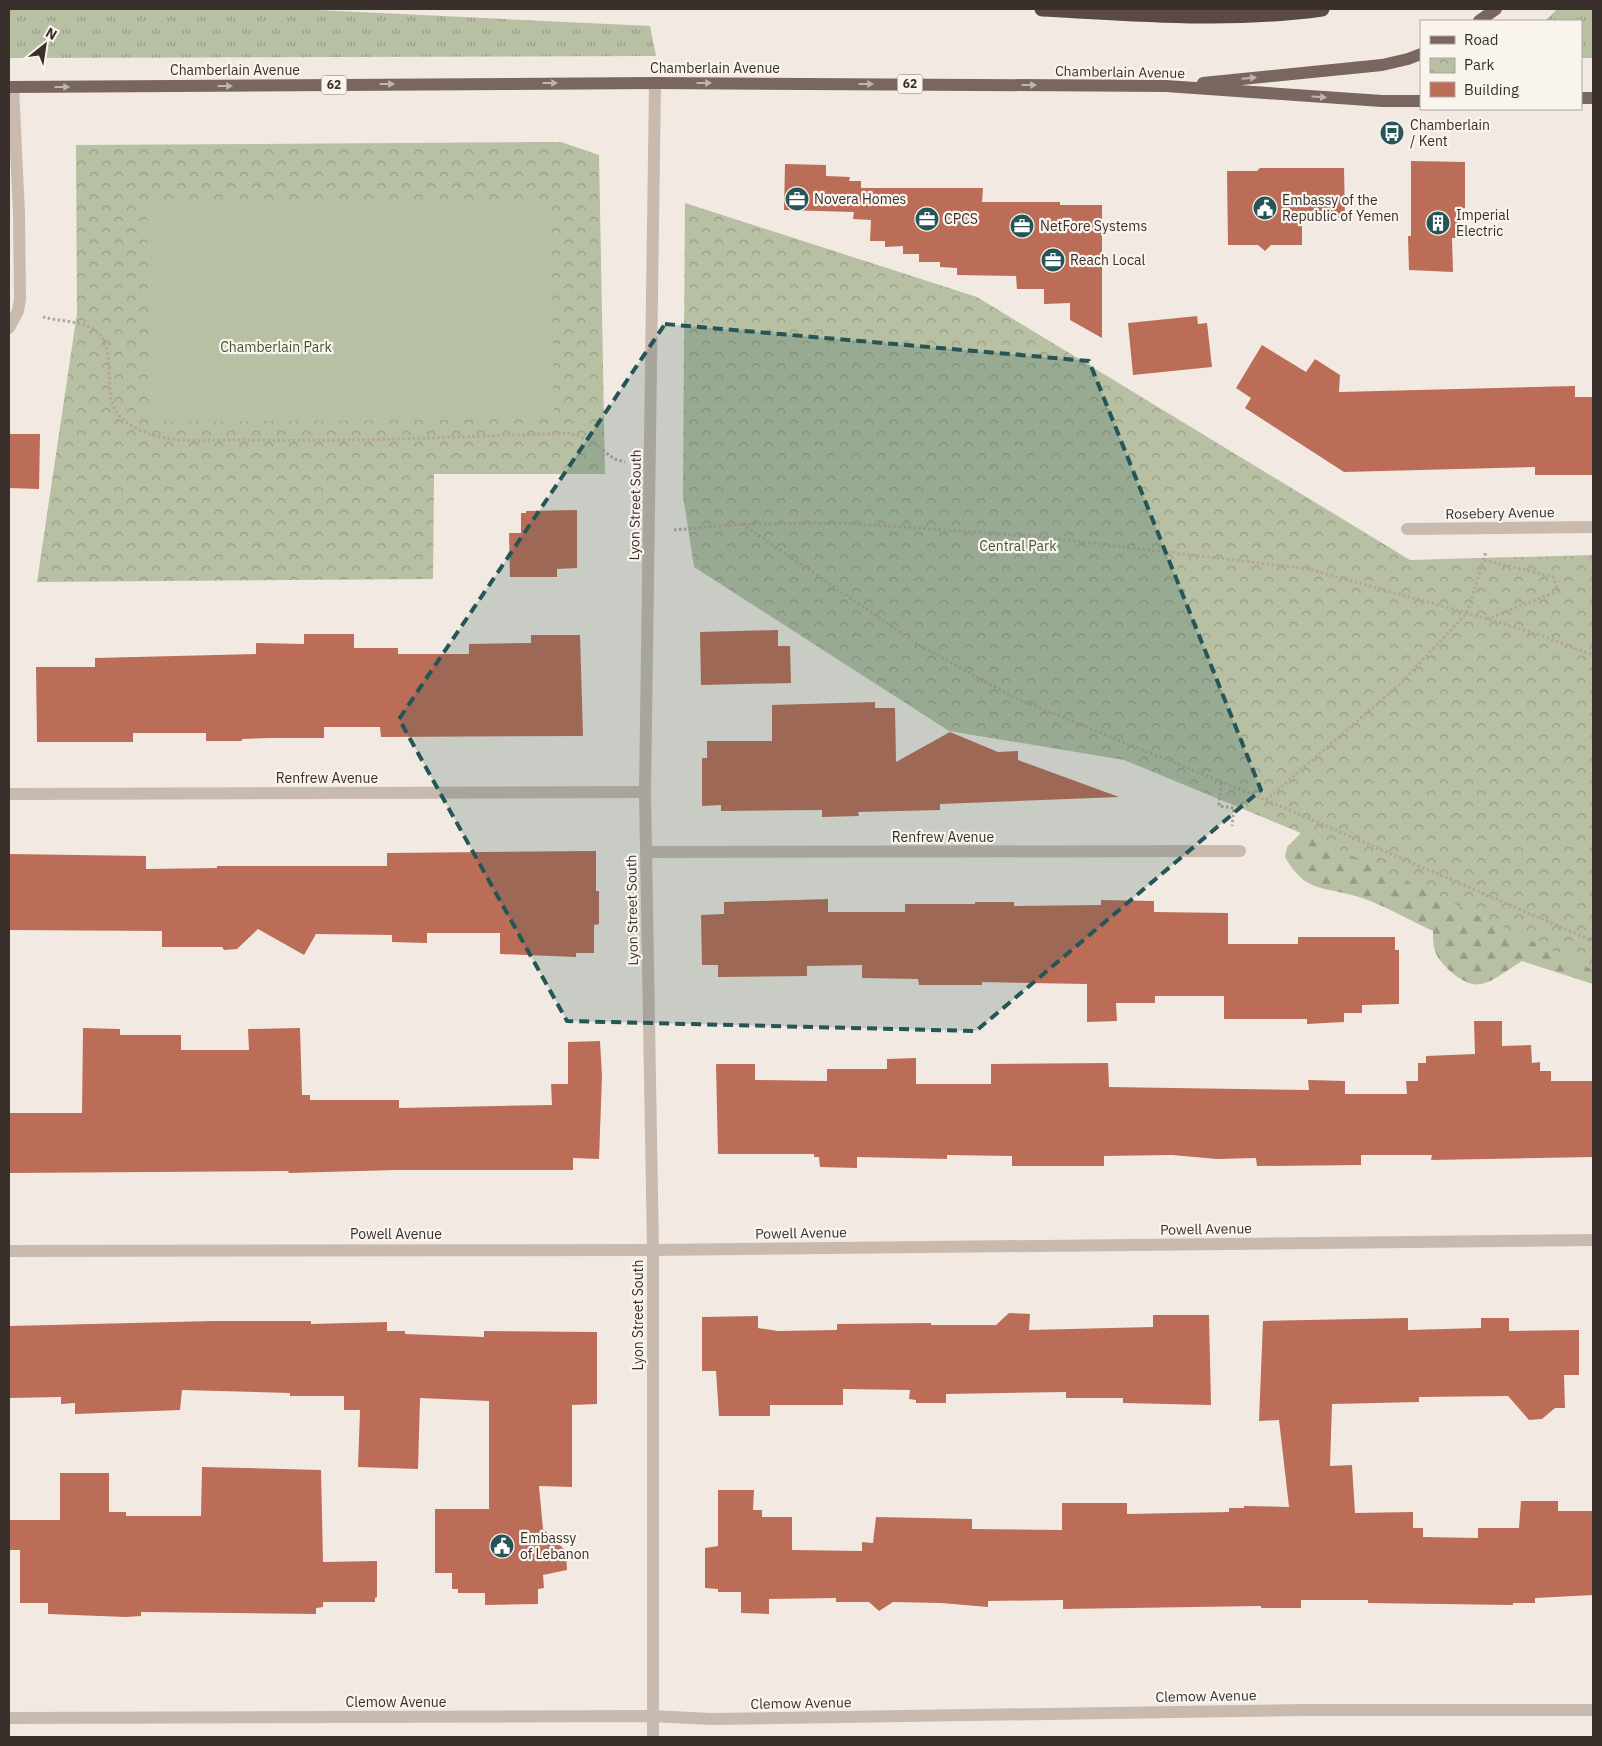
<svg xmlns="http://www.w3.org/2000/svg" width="1602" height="1746" font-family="'IBM Plex Sans',sans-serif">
	<defs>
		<pattern id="grass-tufts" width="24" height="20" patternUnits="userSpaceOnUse" patternTransform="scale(1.25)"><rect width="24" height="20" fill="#b7c0a3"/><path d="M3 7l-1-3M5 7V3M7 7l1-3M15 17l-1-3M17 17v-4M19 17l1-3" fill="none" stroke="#969c85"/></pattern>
		<pattern id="forest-firs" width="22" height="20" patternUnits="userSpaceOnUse" patternTransform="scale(1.25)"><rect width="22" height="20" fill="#b7c0a3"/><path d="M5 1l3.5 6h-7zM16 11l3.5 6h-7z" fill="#969c85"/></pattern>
		<pattern id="park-crowns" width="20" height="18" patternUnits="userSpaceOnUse" patternTransform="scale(1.25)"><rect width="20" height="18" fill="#b7c0a3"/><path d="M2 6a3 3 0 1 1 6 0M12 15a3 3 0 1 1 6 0" fill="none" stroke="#969c85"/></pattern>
	</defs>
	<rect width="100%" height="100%" fill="#f2eae2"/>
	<g fill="url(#grass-tufts)">
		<polygon points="9,9 297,9 650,26 656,56 9,58"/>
		<polygon points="1557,9 1593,9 1593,58 1581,58 1581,21 1545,21"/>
	</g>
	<path fill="url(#forest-firs)" d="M1305 829 1593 927V984L1522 961C1510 968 1495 981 1481 984 1465 988 1440 965 1435 951 1433 945 1433 938 1433 931 1409 920 1384 905 1359 897 1324 886 1306 894 1285 857L1287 847Z"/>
	<g fill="url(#park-crowns)">
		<polygon points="561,142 599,155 605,474 434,474 433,579 37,582 77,313 76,145"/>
		<polygon points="685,203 977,297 1410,560 1593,555 1593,970 1325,843 1124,760 949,731 694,567 683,496"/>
	</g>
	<polygon fill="#b7c0a3" points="551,201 554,419 150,422 147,205"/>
	<g fill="#bc6d57">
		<polygon points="1411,161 1465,162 1465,208 1458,209 1457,238 1452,238 1453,272 1409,270 1408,236 1411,236"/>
		<polygon points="785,164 826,165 826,176 850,177 849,181 861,181 861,188 983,188 982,202 1060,202 1060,205 1102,205 1102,338 1070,320 1070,303 1044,304 1044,289 1017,289 1016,276 957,275 957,268 940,267 940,262 919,262 919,254 903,254 903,246 885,247 885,241 870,241 871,220 853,219 854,212 784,210"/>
		<polygon points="1260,168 1344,168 1345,218 1302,218 1302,245 1271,245 1265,251 1258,245 1228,245 1227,171 1257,171"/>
		<polygon points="1197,316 1198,324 1207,323 1212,367 1133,375 1128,323"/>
		<polygon points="1262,345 1306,372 1315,359 1340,375 1339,392 1575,386 1575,397 1593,397 1593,475 1535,475 1535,467 1344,472 1245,408 1251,398 1236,388"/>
		<polygon points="9,434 40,434 39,489 9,488"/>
		<polygon points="577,510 577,568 557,569 557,577 510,577 509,533 521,533 521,513 526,513 526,511"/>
		<polygon points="778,630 778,646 790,646 791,683 701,685 700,632"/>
		<polygon points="304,634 354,634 354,648 398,648 398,654 469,654 469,644 531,643 531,635 580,635 583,736 381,737 380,727 324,727 324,738 270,738 242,739 242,741 206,741 206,733 133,733 133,742 37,742 36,667 95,667 95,658 256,654 256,643 304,644"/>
		<polygon points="875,702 875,708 895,708 896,762 950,732 998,752 1018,751 1018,760 1119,797 940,804 940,810 858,812 859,816 822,817 822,810 721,811 721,805 702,806 702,758 707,758 707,741 772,741 772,705"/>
		<polygon points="596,851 596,891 599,891 599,924 594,925 594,953 576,953 576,957 500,954 500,933 427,933 427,943 392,942 392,935 316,934 304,955 258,929 237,949 224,950 222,947 162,947 162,931 9,930 9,854 146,856 146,869 217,868 217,866 387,866 387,853"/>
		<polygon points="828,899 828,912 905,912 905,904 975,904 975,902 1014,902 1014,906 1101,905 1101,900 1154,901 1154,912 1228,913 1228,944 1298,944 1298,937 1395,937 1395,950 1399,950 1399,1004 1362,1005 1362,1013 1344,1013 1344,1022 1307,1024 1307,1019 1224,1019 1224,996 1155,996 1155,1003 1116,1003 1117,1021 1087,1022 1087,984 982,982 982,985 919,985 918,979 862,978 862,965 807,966 807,976 718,977 718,965 702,965 701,915 724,914 724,902"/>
		<polygon points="1474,1021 1502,1021 1502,1046 1531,1045 1532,1063 1540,1062 1540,1071 1551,1071 1551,1081 1593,1081 1593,1157 1431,1160 1432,1155 1361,1155 1361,1165 1257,1166 1256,1158 1217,1159 1172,1155 1104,1156 1104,1166 1012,1166 1012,1156 947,1155 947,1159 857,1157 857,1168 820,1167 819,1157 814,1157 814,1154 718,1154 716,1064 755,1064 755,1080 827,1081 827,1069 887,1069 887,1059 916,1058 916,1084 991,1084 991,1064 1108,1063 1109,1087 1309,1090 1308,1080 1345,1081 1345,1094 1407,1094 1406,1081 1418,1081 1418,1063 1426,1063 1426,1056 1475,1054"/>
		<polygon points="83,1028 120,1029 120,1035 181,1035 181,1050 249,1050 248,1029 300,1028 302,1095 310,1095 310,1100 399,1100 399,1108 552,1105 551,1084 568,1084 568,1042 600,1041 602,1076 599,1159 573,1158 573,1170 396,1170 289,1173 288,1171 9,1173 9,1113 82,1113"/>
		<polygon points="1009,1313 1030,1314 1029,1330 1153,1327 1153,1315 1209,1315 1211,1405 1123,1403 1123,1398 1066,1398 1066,1392 946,1394 946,1403 916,1403 916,1400 909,1399 910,1390 843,1389 843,1405 770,1405 770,1416 719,1416 716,1371 702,1371 702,1317 758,1316 758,1328 778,1331 837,1330 837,1324 931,1323 931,1325 996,1325"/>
		<polygon points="1408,1318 1408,1330 1481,1328 1481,1318 1509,1318 1509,1331 1579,1330 1579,1375 1564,1375 1565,1408 1555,1408 1542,1419 1529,1420 1508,1396 1419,1397 1419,1402 1332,1404 1330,1466 1352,1465 1355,1513 1413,1512 1413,1528 1423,1528 1423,1537 1478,1538 1478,1528 1519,1528 1521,1501 1558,1501 1558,1511 1593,1511 1593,1595 1535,1598 1535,1603 1513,1603 1513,1605 1368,1603 1368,1600 1301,1600 1301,1608 1261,1608 1261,1606 1063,1609 1063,1600 988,1601 988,1607 941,1603 893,1602 879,1611 869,1602 836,1602 836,1598 769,1599 769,1614 741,1613 741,1592 718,1592 718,1589 705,1588 705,1548 718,1546 718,1490 754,1490 753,1510 762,1510 762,1517 792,1517 792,1550 862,1551 862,1542 873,1543 876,1517 972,1519 972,1529 1062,1530 1062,1503 1127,1503 1127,1514 1229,1512 1229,1508 1244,1508 1244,1506 1289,1507 1279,1420 1259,1421 1263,1321"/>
		<polygon points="214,1321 311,1321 311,1324 387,1322 387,1331 405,1331 405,1334 484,1337 484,1331 597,1332 597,1404 572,1405 572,1487 539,1486 543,1529 566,1551 567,1570 543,1575 544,1588 538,1589 538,1604 485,1605 485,1593 458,1593 458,1589 452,1589 452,1573 435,1573 435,1509 489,1509 489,1401 420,1398 418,1469 358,1467 360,1410 344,1410 344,1396 290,1396 290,1393 182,1390 180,1410 75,1414 75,1403 61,1404 61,1397 9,1398 9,1326"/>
		<polygon points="202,1467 321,1470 323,1562 377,1561 377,1597 375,1598 375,1602 323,1602 323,1607 316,1608 316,1614 141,1612 141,1616 126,1617 48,1614 48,1603 20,1603 20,1550 9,1550 9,1520 60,1520 60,1473 109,1473 109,1512 126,1512 126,1516 201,1516"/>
	</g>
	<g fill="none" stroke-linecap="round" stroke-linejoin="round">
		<g stroke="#b5a599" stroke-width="3" stroke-dasharray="2.5 2.5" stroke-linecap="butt">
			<path d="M43 317C58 321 80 321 94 329 119 345 101 394 118 414 121 419 130 425 136 428 166 445 207 440 240 440 350 442 459 437 569 433L590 440 614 459 625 462"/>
			<polyline points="742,524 919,645 1015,698 1266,800 1593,941"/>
			<polyline points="674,530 742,524 844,523 1032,536 1309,569 1467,613 1537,634 1593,655"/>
			<polyline points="1484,560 1553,577 1558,591 1487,619"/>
			<polyline points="1221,783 1219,806 1234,808 1232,826"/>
			<polyline points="1266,800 1401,683 1467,613 1486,552"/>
		</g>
		<g stroke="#c9baaf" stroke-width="12">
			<polyline points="9,328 18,311 20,299 19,213 13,87"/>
			<polyline points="1407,529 1593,527"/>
			<polyline points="9,794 645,792"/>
			<polyline points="646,852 1240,851"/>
			<polyline points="9,1251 653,1250 1593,1240"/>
			<polyline points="9,1718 652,1716 711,1719 1308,1710 1593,1710"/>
			<polyline points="653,1737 653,1250 645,792 655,83"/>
		</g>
		<g stroke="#79675f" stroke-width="12">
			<polyline points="1479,21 1496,9"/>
			<polyline points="1203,83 1382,65 1408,59 1421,54"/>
			<polyline points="9,87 655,83 1166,86 1382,101 1421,101"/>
			<polyline points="1581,98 1593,98"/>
		</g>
		<path stroke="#594a44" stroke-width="15" d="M1042 9C1136 14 1230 22 1322 9"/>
	</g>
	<defs><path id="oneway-solid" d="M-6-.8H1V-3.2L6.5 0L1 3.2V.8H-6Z" transform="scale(1.25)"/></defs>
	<g fill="#c0b5ae">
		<use href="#oneway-solid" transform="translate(1249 78) rotate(-5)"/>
		<use href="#oneway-solid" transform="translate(550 83)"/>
		<use href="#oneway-solid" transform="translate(704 83)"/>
		<use href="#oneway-solid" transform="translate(387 84)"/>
		<use href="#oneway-solid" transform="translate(866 84)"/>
		<use href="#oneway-solid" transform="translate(1029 85)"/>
		<use href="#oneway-solid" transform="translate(225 86)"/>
		<use href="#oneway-solid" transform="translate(62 87)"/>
		<use href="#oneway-solid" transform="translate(1319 97) rotate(4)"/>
	</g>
	<path fill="#255557" fill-opacity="0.2" stroke="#255557" stroke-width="4" stroke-dasharray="10 6" stroke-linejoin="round" d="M665 324 1089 361 1261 790 976 1031 567 1021 399 719Z"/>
	<defs>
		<symbol id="bus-disc" viewBox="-11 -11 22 22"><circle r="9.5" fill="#255557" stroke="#faf4ef"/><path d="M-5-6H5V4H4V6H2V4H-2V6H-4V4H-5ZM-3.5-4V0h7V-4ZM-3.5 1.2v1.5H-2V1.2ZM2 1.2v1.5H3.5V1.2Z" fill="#fff"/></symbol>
		<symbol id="office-disc" viewBox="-11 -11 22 22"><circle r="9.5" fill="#255557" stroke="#faf4ef"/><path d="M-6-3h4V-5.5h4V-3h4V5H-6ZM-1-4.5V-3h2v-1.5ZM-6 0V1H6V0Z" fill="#fff"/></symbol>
		<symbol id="civic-disc" viewBox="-11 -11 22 22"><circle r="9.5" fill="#255557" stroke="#faf4ef"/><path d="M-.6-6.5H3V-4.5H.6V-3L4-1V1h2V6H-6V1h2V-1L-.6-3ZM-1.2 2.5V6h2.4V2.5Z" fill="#fff"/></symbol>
		<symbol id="building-disc" viewBox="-11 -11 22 22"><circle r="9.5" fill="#255557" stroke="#faf4ef"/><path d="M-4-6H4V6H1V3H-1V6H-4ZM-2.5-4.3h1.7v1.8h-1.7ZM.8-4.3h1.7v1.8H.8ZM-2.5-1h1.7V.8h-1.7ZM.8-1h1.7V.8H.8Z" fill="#fff"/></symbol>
	</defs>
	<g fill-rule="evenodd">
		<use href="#bus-disc" x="1378" y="119" width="28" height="28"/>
		<use href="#office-disc" x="783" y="185" width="28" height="28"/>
		<use href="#civic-disc" x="1251" y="194" width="28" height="28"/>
		<use href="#office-disc" x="913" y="205" width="28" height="28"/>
		<use href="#building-disc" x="1424" y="209" width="28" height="28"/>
		<use href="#office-disc" x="1008" y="212" width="28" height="28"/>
		<use href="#office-disc" x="1039" y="246" width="28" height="28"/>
		<use href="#civic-disc" x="488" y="1532" width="28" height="28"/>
	</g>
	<g text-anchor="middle" stroke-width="4.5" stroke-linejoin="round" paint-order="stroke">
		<g fill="#faf4ef" stroke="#736b66" stroke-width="1">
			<rect x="897.5" y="74.5" width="25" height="19" rx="4"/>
			<rect x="321.5" y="75.5" width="25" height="19" rx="4"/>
		</g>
		<g font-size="12" font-weight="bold" fill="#39302c">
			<text x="910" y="88">62</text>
			<text x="334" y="89">62</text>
		</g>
		<g font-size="14" fill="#39302c" stroke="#faf4ef">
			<text x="715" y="73">Chamberlain Avenue</text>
			<text x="235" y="75">Chamberlain Avenue</text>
			<text transform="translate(1120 72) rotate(1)" y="5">Chamberlain Avenue</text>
			<text transform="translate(635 505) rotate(-89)" y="5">Lyon Street South</text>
			<text transform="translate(1500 513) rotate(-1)" y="5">Rosebery Avenue</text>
			<text x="327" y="783">Renfrew Avenue</text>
			<text x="943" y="842">Renfrew Avenue</text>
			<text transform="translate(632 910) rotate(-91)" y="5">Lyon Street South</text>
			<text transform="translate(1206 1229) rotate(-1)" y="5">Powell Avenue</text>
			<text transform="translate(801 1233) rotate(-1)" y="5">Powell Avenue</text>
			<text x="396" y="1239">Powell Avenue</text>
			<text transform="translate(638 1315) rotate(-90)" y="5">Lyon Street South</text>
			<text transform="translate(1206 1696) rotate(-1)" y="5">Clemow Avenue</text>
			<text x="396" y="1707">Clemow Avenue</text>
			<text transform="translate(801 1703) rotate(-1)" y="5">Clemow Avenue</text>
		</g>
		<g font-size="14" fill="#39302c" stroke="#faf4ef" text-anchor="start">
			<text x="1410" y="130">Chamberlain<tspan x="1410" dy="16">/ Kent</tspan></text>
			<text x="814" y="204">Novera Homes</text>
			<text x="1282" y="205">Embassy of the<tspan x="1282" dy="16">Republic of Yemen</tspan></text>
			<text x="1456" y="220">Imperial<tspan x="1456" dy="16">Electric</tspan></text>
			<text x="944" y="224">CPCS</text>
			<text x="1040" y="231">NetFore Systems</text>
			<text x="1070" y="265">Reach Local</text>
			<text x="520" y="1543">Embassy<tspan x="520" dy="16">of Lebanon</tspan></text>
		</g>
		<g font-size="14" fill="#495532" stroke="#faf4ef">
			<text x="276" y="352">Chamberlain Park</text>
			<text x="1018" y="551">Central Park</text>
		</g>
	</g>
	<rect width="1602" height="1746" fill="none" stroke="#39302c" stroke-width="20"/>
	<rect x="1420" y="20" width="162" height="90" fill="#faf4ef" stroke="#ada6a1"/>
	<rect x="1430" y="36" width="25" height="8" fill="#79675f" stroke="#ada6a1"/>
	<text x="1464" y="45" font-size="15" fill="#39302c">Road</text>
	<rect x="1430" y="58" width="25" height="15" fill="url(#park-crowns)" stroke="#ada6a1"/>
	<text x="1464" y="70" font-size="15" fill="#39302c">Park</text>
	<rect x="1430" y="82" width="25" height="15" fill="#bc6d57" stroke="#ada6a1"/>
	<text x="1464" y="95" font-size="15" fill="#39302c">Building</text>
	<g transform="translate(45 45) rotate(30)" stroke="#faf4ef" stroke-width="4" paint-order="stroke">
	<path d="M0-4L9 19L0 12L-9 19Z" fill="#39302c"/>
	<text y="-8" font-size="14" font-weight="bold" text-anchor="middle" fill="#39302c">N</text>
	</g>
</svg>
